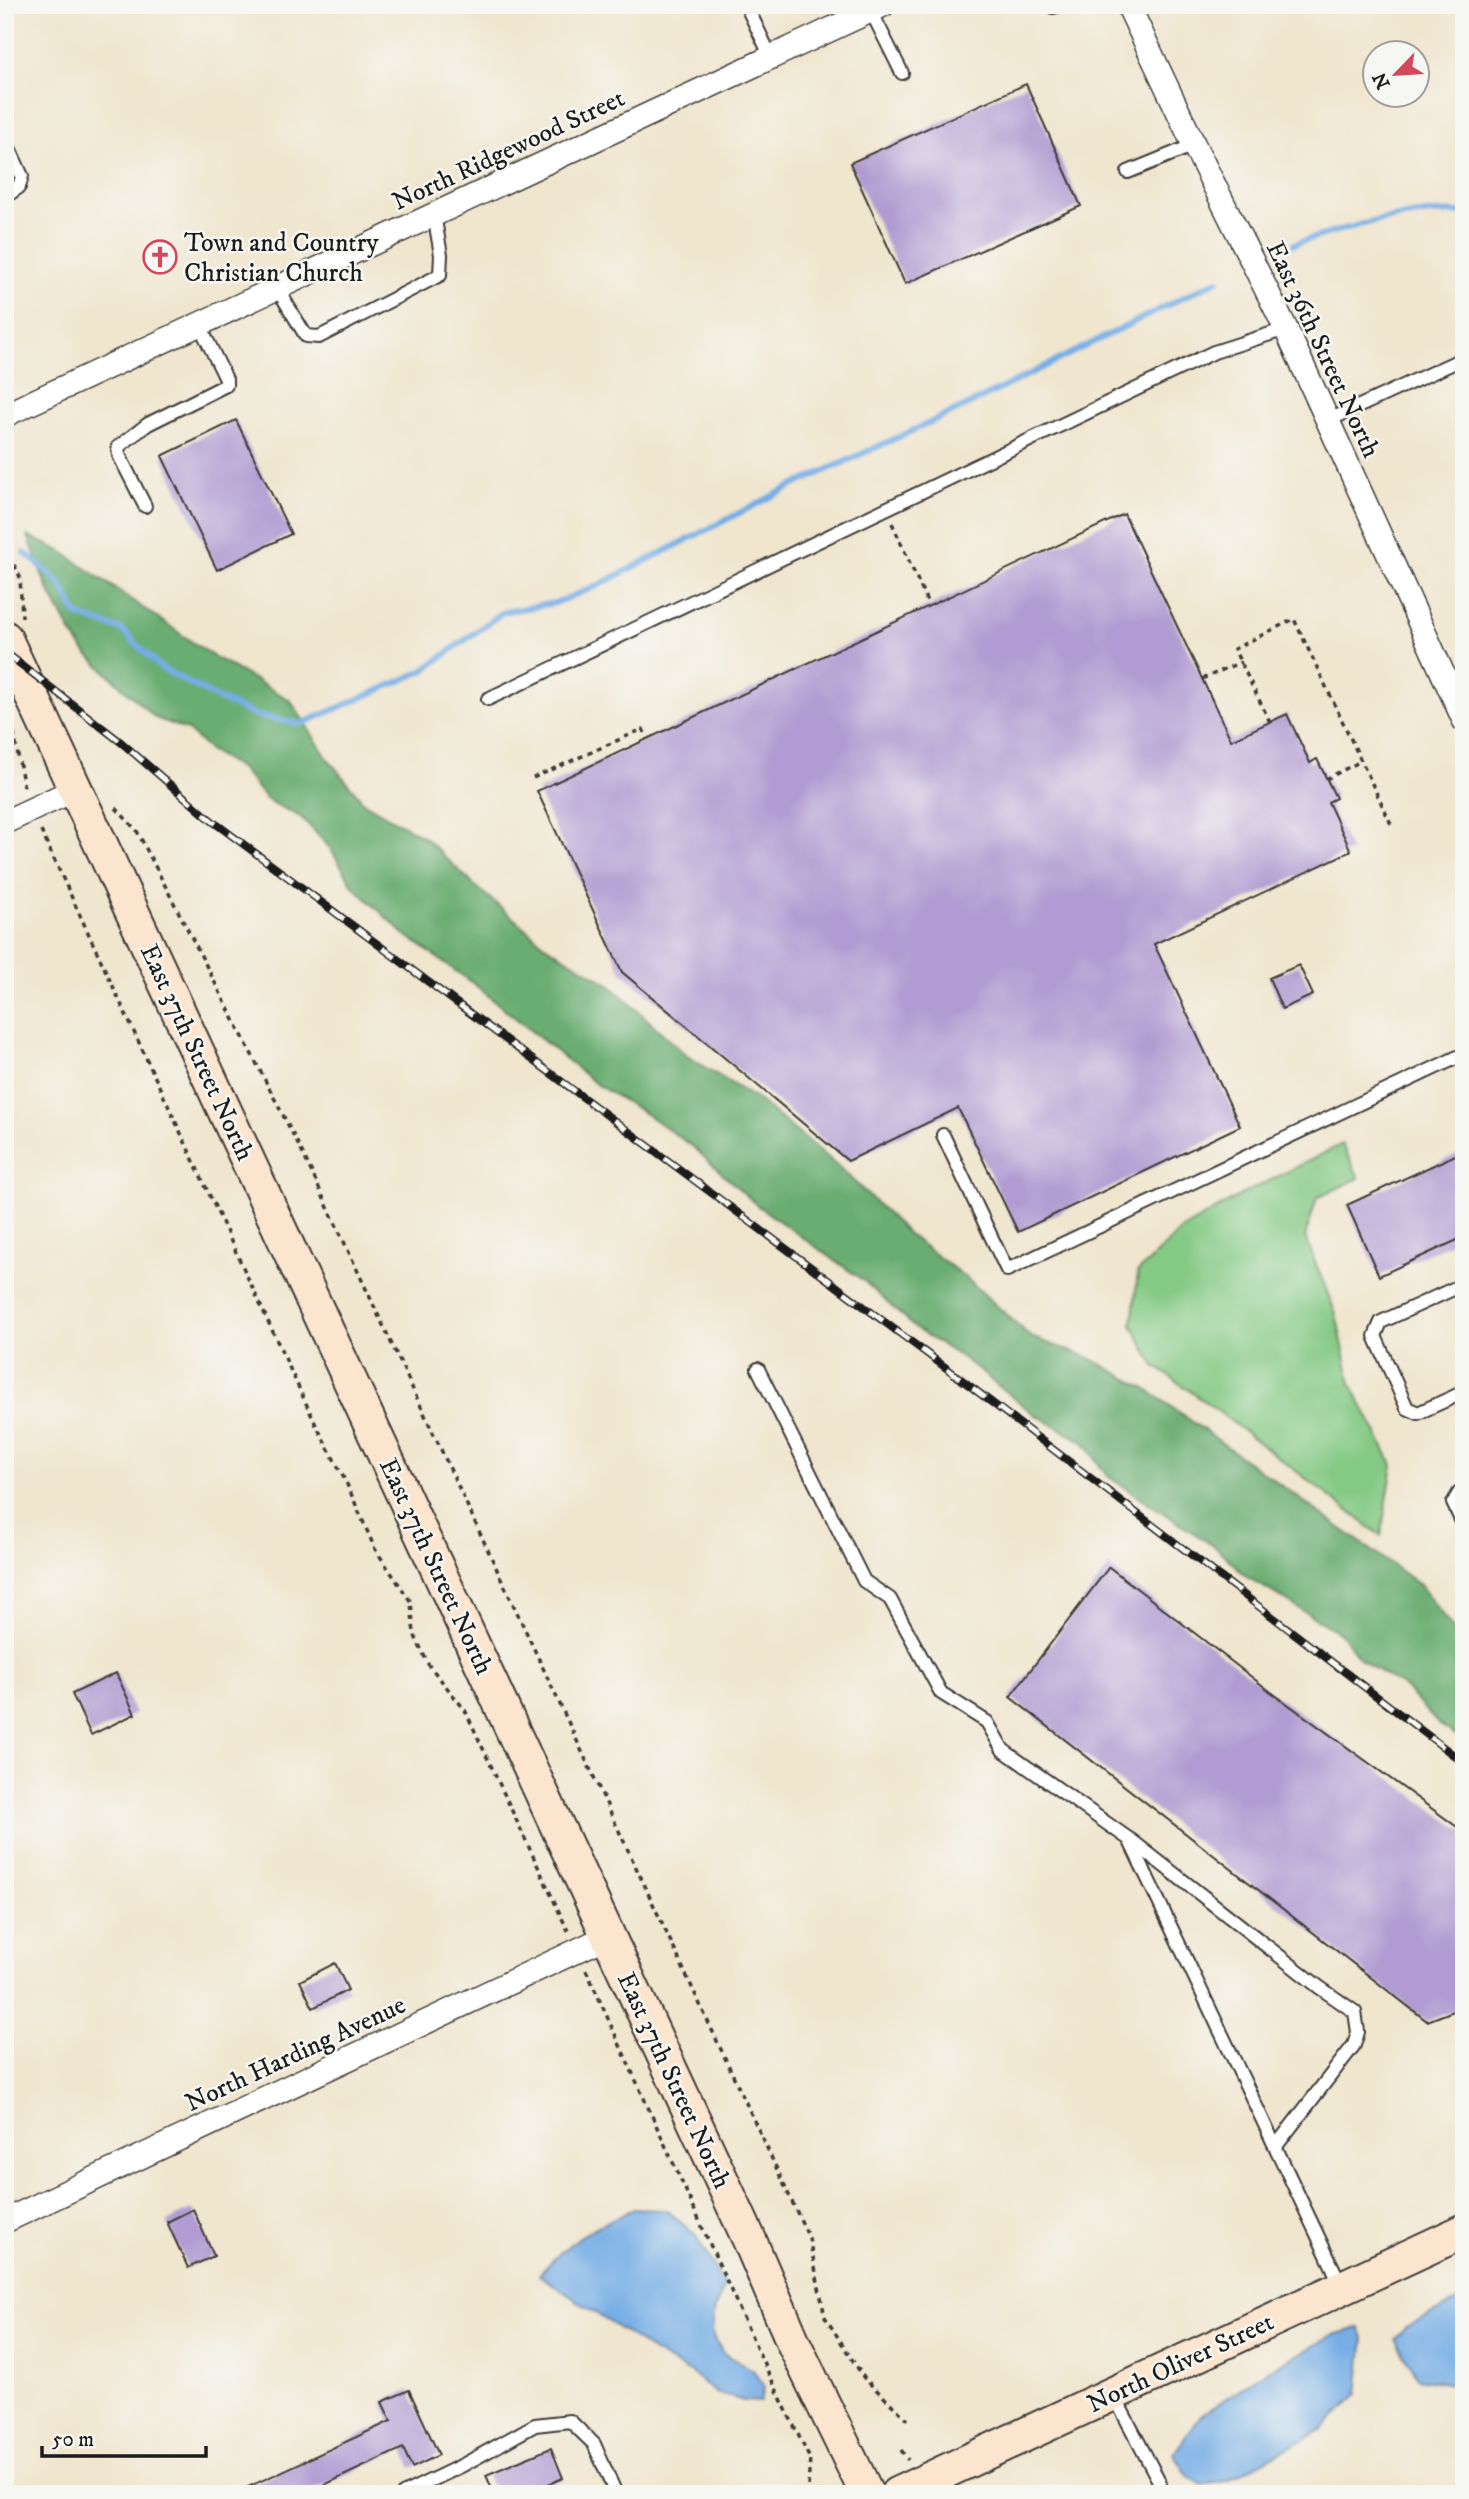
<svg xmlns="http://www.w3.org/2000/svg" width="1469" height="2499" font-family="'IM FELL DW Pica',serif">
	<rect width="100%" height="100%" fill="#f6f6f2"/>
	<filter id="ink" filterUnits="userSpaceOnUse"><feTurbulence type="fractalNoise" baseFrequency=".0143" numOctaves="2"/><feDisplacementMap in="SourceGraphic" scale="14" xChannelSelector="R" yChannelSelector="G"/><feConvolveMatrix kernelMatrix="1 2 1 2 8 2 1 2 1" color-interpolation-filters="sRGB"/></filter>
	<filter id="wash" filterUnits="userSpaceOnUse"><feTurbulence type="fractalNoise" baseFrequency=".00686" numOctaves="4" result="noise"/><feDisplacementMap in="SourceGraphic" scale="28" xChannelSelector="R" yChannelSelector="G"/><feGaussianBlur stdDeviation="1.57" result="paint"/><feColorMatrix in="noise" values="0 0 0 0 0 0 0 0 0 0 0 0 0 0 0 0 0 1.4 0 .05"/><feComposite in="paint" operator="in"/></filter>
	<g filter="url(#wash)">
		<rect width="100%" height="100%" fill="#f0e5cd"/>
		<polygon fill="#84c984" stroke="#507250" stroke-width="2" points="1342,1144 1359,1178 1317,1198 1305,1237 1336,1314 1351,1384 1393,1465 1381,1536 1215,1409 1154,1365 1132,1325 1138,1272 1182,1229 1241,1195"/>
		<polygon fill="#6bad72" stroke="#446447" stroke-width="2" points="28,536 61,551 211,655 290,700 328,759 364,803 425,838 473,884 545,945 609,984 687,1056 758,1100 839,1167 909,1235 965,1277 1031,1337 1090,1358 1148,1390 1420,1585 1453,1629 1464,1638 1464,1740 1438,1724 1406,1689 1360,1659 1341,1634 1247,1577 1218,1549 1106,1475 1085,1443 1034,1414 964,1359 916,1329 864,1281 758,1206 692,1146 646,1114 597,1085 474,984 404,934 354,887 330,848 301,817 267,800 241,769 209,750 187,730 155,718 85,652 71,632 46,585"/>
		<g fill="#76ade5" stroke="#496480" stroke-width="2">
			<path d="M634 2209 667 2210 695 2235 725 2286 715 2307 712 2332 722 2352 753 2370 764 2387 761 2402 744 2401 716 2393 691 2373 652 2351 539 2275C568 2240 593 2227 634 2209Z"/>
			<polygon points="1464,2298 1464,2386 1418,2378 1395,2339 1406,2327"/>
			<polygon points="1360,2328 1364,2338 1358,2394 1323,2429 1227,2481 1203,2485 1189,2478 1174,2453 1201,2415 1268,2370 1336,2334"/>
		</g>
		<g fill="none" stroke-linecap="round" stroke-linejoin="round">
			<g stroke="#76ade5" stroke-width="6">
				<path d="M1294 244C1348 227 1407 209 1464 213"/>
				<polyline points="25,553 60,583 77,615 122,630 161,668 217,698 254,715 301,724 423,671 503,612 555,603 595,587 790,487 966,406 1218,280"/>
			</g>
		</g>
		<g id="blocks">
			<g fill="#b19bd2">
				<polygon points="1026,84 1081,206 905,284 850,163"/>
				<polygon points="236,420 291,534 217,570 162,456"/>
				<polygon points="1124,514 1231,740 1287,714 1310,763 1317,759 1336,798 1328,802 1351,851 1154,944 1240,1126 1018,1232 958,1108 848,1161 622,972 537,791"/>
				<polygon points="1299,965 1313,995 1282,1009 1269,978"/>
				<polygon points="1464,1151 1464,1237 1379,1276 1347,1205"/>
				<polygon points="1109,1567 1271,1692 1464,1832 1464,2007 1427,2021 1010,1697"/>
				<polygon points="116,1673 135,1714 91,1735 72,1694"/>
				<polygon points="335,1963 348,1990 313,2008 300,1981"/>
				<polygon points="193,2209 214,2256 188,2268 167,2222"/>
				<polygon points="409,2390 439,2455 412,2468 403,2448 305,2494 233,2494 391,2421 382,2402"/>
				<polygon points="551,2448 563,2478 525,2494 494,2494 486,2475"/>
			</g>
		</g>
	</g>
	<g filter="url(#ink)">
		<use href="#blocks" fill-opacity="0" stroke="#3c3a37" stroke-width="2"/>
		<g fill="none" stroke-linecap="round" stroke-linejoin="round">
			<defs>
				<g id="service">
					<polyline points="746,5 771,57"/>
					<polyline points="1053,7 1060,5"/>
					<polyline points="871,11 902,73"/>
					<polyline points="5,139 22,176 19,187 5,197"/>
					<polyline points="1128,172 1194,145"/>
					<polyline points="277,288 306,336 319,337 440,275 441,255 434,214"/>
					<polyline points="1327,421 1464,358"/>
					<polyline points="145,506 119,455 118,447 148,424 226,385 226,379 199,324"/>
					<polyline points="488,699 1214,352 1286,329"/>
					<polyline points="943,1135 1007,1270 1464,1054"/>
					<polyline points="1464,1284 1381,1322 1375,1336 1407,1408 1418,1413 1464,1392"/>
					<polyline points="758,1369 864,1581 890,1599 941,1693 987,1722 1003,1750 1129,1839 1342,2287"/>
					<polyline points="1464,1491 1459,1493 1453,1503 1464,1526"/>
					<polyline points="1131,1840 1319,1987 1355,2012 1358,2032 1354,2045 1276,2146"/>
					<polyline points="1113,2394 1160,2483 1157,2494"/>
					<polyline points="403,2494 463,2465 535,2425 570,2421 594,2444 616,2494"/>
				</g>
				<g id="minor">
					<polyline points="1128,5 1194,145 1286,329 1464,720"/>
					<polyline points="5,415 883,5"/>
					<polyline points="5,822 76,789"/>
					<polyline points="5,2221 608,1936"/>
				</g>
				<g id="secondary">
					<polyline points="5,638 749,2239 794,2344 867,2494"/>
					<polyline points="897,2494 1464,2231"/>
				</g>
			</defs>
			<use href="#service" stroke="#3c3a37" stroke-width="16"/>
			<use href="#minor" stroke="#3c3a37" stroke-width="26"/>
			<use href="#secondary" stroke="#3c3a37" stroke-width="37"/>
			<g stroke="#3c3a37" stroke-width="3.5" stroke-dasharray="5 5" stroke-linecap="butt">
				<polyline points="892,523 929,606"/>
				<polyline points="5,547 20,577 22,617"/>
				<polyline points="1202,679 1241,662"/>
				<polyline points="1270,722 1234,649 1294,619 1393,828"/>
				<polyline points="12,723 24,788"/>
				<polyline points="533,778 643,729 647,739"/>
				<polyline points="1326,779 1361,761"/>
				<polyline points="116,808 137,831 304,1156 809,2238 825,2317 864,2378 908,2420"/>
				<polyline points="41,831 316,1425 346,1482 375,1549 411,1602 414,1634 428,1664 465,1710 568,1931"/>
				<polyline points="586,1970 765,2366 810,2459 808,2486"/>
				<polyline points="901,2450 908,2460"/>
				<polyline points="818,2491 820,2494"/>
			</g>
			<use href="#service" stroke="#fff" stroke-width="12"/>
			<use href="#minor" stroke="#fff" stroke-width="23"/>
			<use href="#secondary" stroke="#fbe5cf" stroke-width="33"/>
			<defs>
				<polyline id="rail" points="5,652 122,743 211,820 957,1376 1464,1763"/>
			</defs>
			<use href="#rail" stroke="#1c1c1c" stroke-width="8"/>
			<use href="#rail" stroke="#f6f6f2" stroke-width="5" stroke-dasharray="16" stroke-linecap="butt"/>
		</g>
	</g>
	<defs>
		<symbol id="church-ring" viewBox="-11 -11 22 22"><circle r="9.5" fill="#f6f6f2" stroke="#d1495b" stroke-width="1.5"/><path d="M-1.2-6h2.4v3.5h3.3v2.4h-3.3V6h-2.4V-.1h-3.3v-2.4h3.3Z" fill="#d1495b"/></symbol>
	</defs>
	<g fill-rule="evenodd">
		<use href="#church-ring" x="141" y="238" width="38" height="38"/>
	</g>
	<g text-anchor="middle" stroke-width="5" stroke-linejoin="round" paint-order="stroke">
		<g font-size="26" fill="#1c1c1c" stroke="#f6f6f2">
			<text transform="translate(508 149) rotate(-25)" y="9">North Ridgewood Street</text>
			<text transform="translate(1324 349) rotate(65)" y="9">East 36th Street North</text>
			<text transform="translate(198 1052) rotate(65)" y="9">East 37th Street North</text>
			<text transform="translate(437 1566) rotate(65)" y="9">East 37th Street North</text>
			<text transform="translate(295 2053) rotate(-25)" y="9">North Harding Avenue</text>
			<text transform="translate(675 2080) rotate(65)" y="9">East 37th Street North</text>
			<text transform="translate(1180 2362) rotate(-25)" y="9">North Oliver Street</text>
		</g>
		<g font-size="26" fill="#1c1c1c" stroke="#f6f6f2" text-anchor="start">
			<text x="184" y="251">Town and Country<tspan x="184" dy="30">Christian Church</tspan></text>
		</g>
	</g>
	<rect width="1469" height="2499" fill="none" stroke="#f6f6f2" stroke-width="28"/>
	<g transform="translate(1396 74) rotate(245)"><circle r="33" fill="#f6f6f2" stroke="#9f9f9c" stroke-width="2"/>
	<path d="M0-5L12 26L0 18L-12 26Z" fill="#d1495b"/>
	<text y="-10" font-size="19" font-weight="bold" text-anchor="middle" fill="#1c1c1c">N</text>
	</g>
	<path d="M42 2446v10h164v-10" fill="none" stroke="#1c1c1c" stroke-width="3.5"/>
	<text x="52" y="2446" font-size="21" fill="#1c1c1c" stroke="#f6f6f2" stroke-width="5" paint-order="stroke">50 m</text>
</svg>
